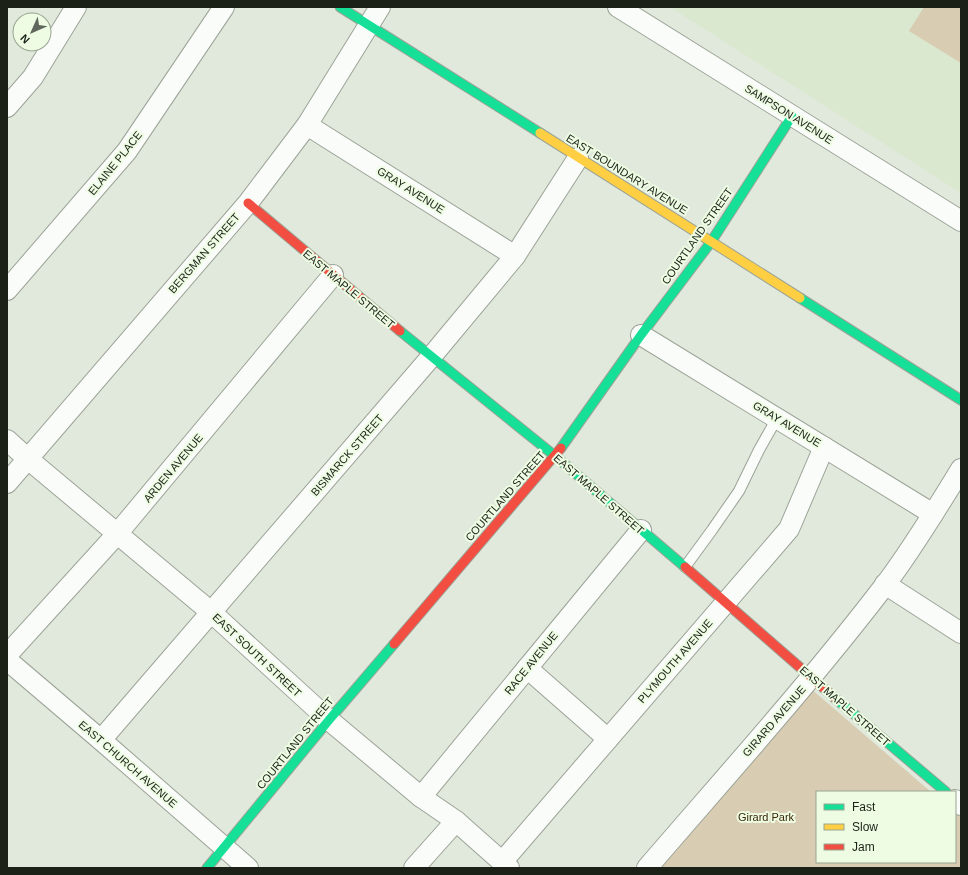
<svg xmlns="http://www.w3.org/2000/svg" width="968" height="875" font-family="Helvetica,sans-serif">
	<rect width="100%" height="100%" fill="#e0e9db"/>
	<polygon fill="#d9e8cf" points="670,7 961,7 961,193"/>
	<g fill="#d8ccb2">
		<polygon points="924,7 961,7 961,63 909,31"/>
		<polygon points="810,688 931,792 817,792 817,862 955,862 955,812 961,817 960,868 655,868"/>
	</g>
	<g fill="none" stroke-linecap="round" stroke-linejoin="round">
		<defs>
			<polyline id="lane" points="685,567 712,530 739,491 759,450 777,418"/>
			<g id="street">
				<polyline points="618,7 961,221"/>
				<polyline points="7,107 33,77 76,7"/>
				<polyline points="307,125 515,256"/>
				<polyline points="7,290 127,151 224,7"/>
				<polyline points="641,335 933,514"/>
				<polyline points="7,440 28,459 211,612 329,720 421,797 456,821 509,868"/>
				<polyline points="7,483 248,203 307,125 380,7"/>
				<polyline points="885,584 961,633"/>
				<polyline points="7,655 117,534 333,275"/>
				<polyline points="7,660 101,740 248,868"/>
				<polyline points="527,668 608,739"/>
				<polyline points="101,740 431,357 515,256 578,158"/>
				<polyline points="421,797 641,530"/>
				<polyline points="955,800 961,805"/>
				<polyline points="502,862 789,529 824,447"/>
				<polyline points="414,868 456,821"/>
				<path d="M647 868C727 775 810 683 885 585 913 548 937 508 961 469"/>
			</g>
			<g id="fast">
				<polyline points="340,7 540,133"/>
				<polyline points="800,298 961,400"/>
				<polyline points="400,331 555,456 685,567"/>
				<polyline points="561,448 641,335 711,242 792,116"/>
				<polyline points="835,698 946,792"/>
				<polyline points="207,868 329,720 394,644"/>
			</g>
			<polyline id="slow" points="540,133 800,298"/>
			<g id="jam">
				<polyline points="248,203 400,331"/>
				<polyline points="685,567 835,698"/>
				<polyline points="394,644 561,448"/>
			</g>
		</defs>
		<use href="#lane" stroke="#9ca397" stroke-width="12"/>
		<use href="#street" stroke="#9ca397" stroke-width="22"/>
		<use href="#fast" stroke="#9ca397" stroke-width="11"/>
		<use href="#slow" stroke="#9ca397" stroke-width="11"/>
		<use href="#jam" stroke="#9ca397" stroke-width="11"/>
		<use href="#lane" stroke="#fafcfa" stroke-width="10"/>
		<use href="#street" stroke="#fafcfa" stroke-width="20"/>
		<use href="#fast" stroke="#16e098" stroke-width="9"/>
		<use href="#slow" stroke="#ffcf43" stroke-width="9"/>
		<use href="#jam" stroke="#f24e42" stroke-width="9"/>
	</g>
	<g text-anchor="middle" stroke-width="4" stroke-linejoin="round" paint-order="stroke">
		<g font-size="11" fill="#1c2118" stroke="#edfce2">
			<text transform="translate(789 114) rotate(32)" y="4">SAMPSON AVENUE</text>
			<text transform="translate(115 163) rotate(-51)" y="4">ELAINE PLACE</text>
			<text transform="translate(627 174) rotate(32)" y="4">EAST BOUNDARY AVENUE</text>
			<text transform="translate(411 190) rotate(32)" y="4">GRAY AVENUE</text>
			<text transform="translate(697 236) rotate(-55)" y="4">COURTLAND STREET</text>
			<text transform="translate(204 253) rotate(-49)" y="4">BERGMAN STREET</text>
			<text transform="translate(349 289) rotate(40)" y="4">EAST MAPLE STREET</text>
			<text transform="translate(787 424) rotate(31)" y="4">GRAY AVENUE</text>
			<text transform="translate(347 455) rotate(-49)" y="4">BISMARCK STREET</text>
			<text transform="translate(173 468) rotate(-50)" y="4">ARDEN AVENUE</text>
			<text transform="translate(599 494) rotate(41)" y="4">EAST MAPLE STREET</text>
			<text transform="translate(505 496) rotate(-49)" y="4">COURTLAND STREET</text>
			<text transform="translate(257 655) rotate(43)" y="4">EAST SOUTH STREET</text>
			<text transform="translate(675 661) rotate(-49)" y="4">PLYMOUTH AVENUE</text>
			<text transform="translate(531 663) rotate(-51)" y="4">RACE AVENUE</text>
			<text transform="translate(845 706) rotate(41)" y="4">EAST MAPLE STREET</text>
			<text transform="translate(774 721) rotate(-49)" y="4">GIRARD AVENUE</text>
			<text transform="translate(295 743) rotate(-51)" y="4">COURTLAND STREET</text>
			<text transform="translate(128 764) rotate(41)" y="4">EAST CHURCH AVENUE</text>
		</g>
		<g font-size="11" fill="#3c2707" stroke="#edfce2">
			<text x="766" y="821">Girard Park</text>
		</g>
	</g>
	<rect width="968" height="875" fill="none" stroke="#1c2118" stroke-width="16"/>
	<rect x="816" y="791" width="140" height="72" fill="#edfce2" stroke="#99a491"/>
	<rect x="824" y="804" width="20" height="6" fill="#16e098" stroke="#99a491"/>
	<text x="852" y="811" font-size="12" fill="#1c2118">Fast</text>
	<rect x="824" y="824" width="20" height="6" fill="#ffcf43" stroke="#99a491"/>
	<text x="852" y="831" font-size="12" fill="#1c2118">Slow</text>
	<rect x="824" y="844" width="20" height="6" fill="#f24e42" stroke="#99a491"/>
	<text x="852" y="851" font-size="12" fill="#1c2118">Jam</text>
	<g transform="translate(32 32) rotate(225)"><circle r="19" fill="#edfce2" stroke="#99a491"/>
	<path d="M0-3L7 15L0 10L-7 15Z" fill="#61675c"/>
	<text y="-6" font-size="11" font-weight="bold" text-anchor="middle" fill="#1c2118">N</text>
	</g>
</svg>
